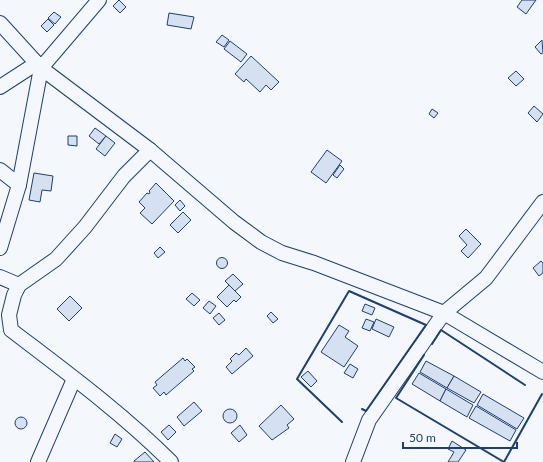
<svg xmlns="http://www.w3.org/2000/svg" width="543" height="462" font-family="Lato,sans-serif">
	<rect width="100%" height="100%" fill="#f4f7fb"/>
	<g fill="#d5e0f0" stroke="#1d3f73">
		<polygon points="119,0 126,7 120,13 113,6"/>
		<polygon points="522,0 536,0 526,14 517,7"/>
		<polygon points="54,12 61,17 55,24 48,18"/>
		<polygon points="169,13 194,17 191,29 167,25"/>
		<polygon points="48,19 54,25 47,32 41,26"/>
		<polygon points="222,35 229,40 224,47 216,42"/>
		<polygon points="542,40 543,53 541,54 535,47"/>
		<polygon points="230,41 247,54 241,62 224,49"/>
		<polygon points="251,56 279,82 271,90 266,85 260,92 246,79 244,82 235,74"/>
		<polygon points="516,71 524,79 516,86 508,78"/>
		<polygon points="534,106 543,114 537,122 528,113"/>
		<polygon points="432,109 438,113 434,118 429,114"/>
		<polygon points="95,128 106,136 99,144 89,136"/>
		<polygon points="68,136 77,136 77,146 68,145"/>
		<polygon points="106,136 115,143 105,156 96,149"/>
		<polygon points="327,150 342,161 326,183 311,172"/>
		<polygon points="340,165 344,169 337,178 333,175"/>
		<polygon points="34,173 53,176 51,191 42,190 40,202 29,200"/>
		<polygon points="156,183 174,201 152,224 140,213 145,208 139,202 147,193 149,194 150,192 149,191"/>
		<polygon points="180,200 185,206 180,211 175,205"/>
		<polygon points="183,212 191,220 178,233 170,225"/>
		<polygon points="466,229 481,244 468,258 461,251 467,245 459,236"/>
		<polygon points="160,247 165,252 158,258 154,253"/>
		<circle cx="222" cy="263" r="5.5"/>
		<polygon points="541,261 543,263 543,273 539,276 533,268"/>
		<polygon points="233,274 243,284 235,291 225,281"/>
		<polygon points="229,285 241,297 236,302 234,300 227,307 217,297"/>
		<polygon points="192,293 200,300 194,306 186,299"/>
		<polygon points="70,296 82,308 69,321 57,309"/>
		<polygon points="209,301 216,306 210,314 203,308"/>
		<polygon points="365,304 375,308 372,315 362,311"/>
		<polygon points="271,312 278,319 273,323 267,316"/>
		<polygon points="219,313 225,320 219,325 213,318"/>
		<polygon points="366,319 374,322 370,331 362,328"/>
		<polygon points="376,319 394,327 389,337 372,329"/>
		<polygon points="339,325 349,331 345,337 358,346 344,367 321,352"/>
		<polygon points="246,348 253,356 232,374 226,367 232,361 230,359 236,353 239,355"/>
		<polygon points="183,358 185,361 187,359 195,367 192,369 194,371 166,395 164,392 160,396 153,388 157,385 155,382"/>
		<polygon points="426,361 454,376 447,388 420,372"/>
		<polygon points="350,364 358,369 353,378 344,373"/>
		<polygon points="308,371 317,381 311,387 301,377"/>
		<polygon points="419,373 446,389 440,401 412,384"/>
		<polygon points="454,376 481,392 474,403 447,388"/>
		<polygon points="446,389 473,405 467,417 440,401"/>
		<polygon points="483,394 524,418 517,429 477,405"/>
		<polygon points="194,402 202,411 184,426 177,417"/>
		<polygon points="281,405 294,419 287,425 289,428 272,440 259,426"/>
		<polygon points="476,406 516,430 510,441 469,418"/>
		<circle cx="230" cy="416" r="7"/>
		<circle cx="21" cy="423" r="6"/>
		<polygon points="169,425 176,432 168,440 161,432"/>
		<polygon points="240,425 247,435 239,442 231,433"/>
		<polygon points="115,434 122,439 117,447 110,443"/>
		<polygon points="452,441 466,450 458,462 448,462 454,452 448,449"/>
		<polygon points="145,452 154,462 134,462 134,461"/>
	</g>
	<g fill="none" stroke-linecap="round" stroke-linejoin="round">
		<defs>
			<g id="minor">
				<polyline points="0,23 41,68 99,0"/>
				<polyline points="0,87 37,63"/>
				<path d="M150 150 124 176 85 227 56 259 19 285 14 295 9 315 11 330C66 372 122 413 171 462"/>
				<polyline points="0,170 19,185"/>
				<polyline points="0,248 19,185 41,68 150,150 234,222 261,242 282,253 314,263 444,313 543,372"/>
				<polyline points="0,277 19,285"/>
				<polyline points="38,462 74,379"/>
				<polyline points="353,462 369,420 444,313 486,278 543,202"/>
			</g>
		</defs>
		<use href="#minor" stroke="#1d3f73" stroke-width="16"/>
		<use href="#minor" stroke="#f4f7fb" stroke-width="14"/>
		<g stroke="#1d3f73" stroke-width="2">
			<polyline points="432,344 441,330 525,385"/>
			<polyline points="424,355 396,398 504,462 542,394"/>
			<polyline points="342,422 297,379 349,291 426,325 366,411 362,409"/>
		</g>
	</g>
	<path d="M403 442v6h114v-6" fill="none" stroke="#1d3f73" stroke-width="2"/>
	<text x="409" y="442" font-size="12" fill="#1d3f73" stroke="#f4f7fb" stroke-width="3" paint-order="stroke">50 m</text>
</svg>
